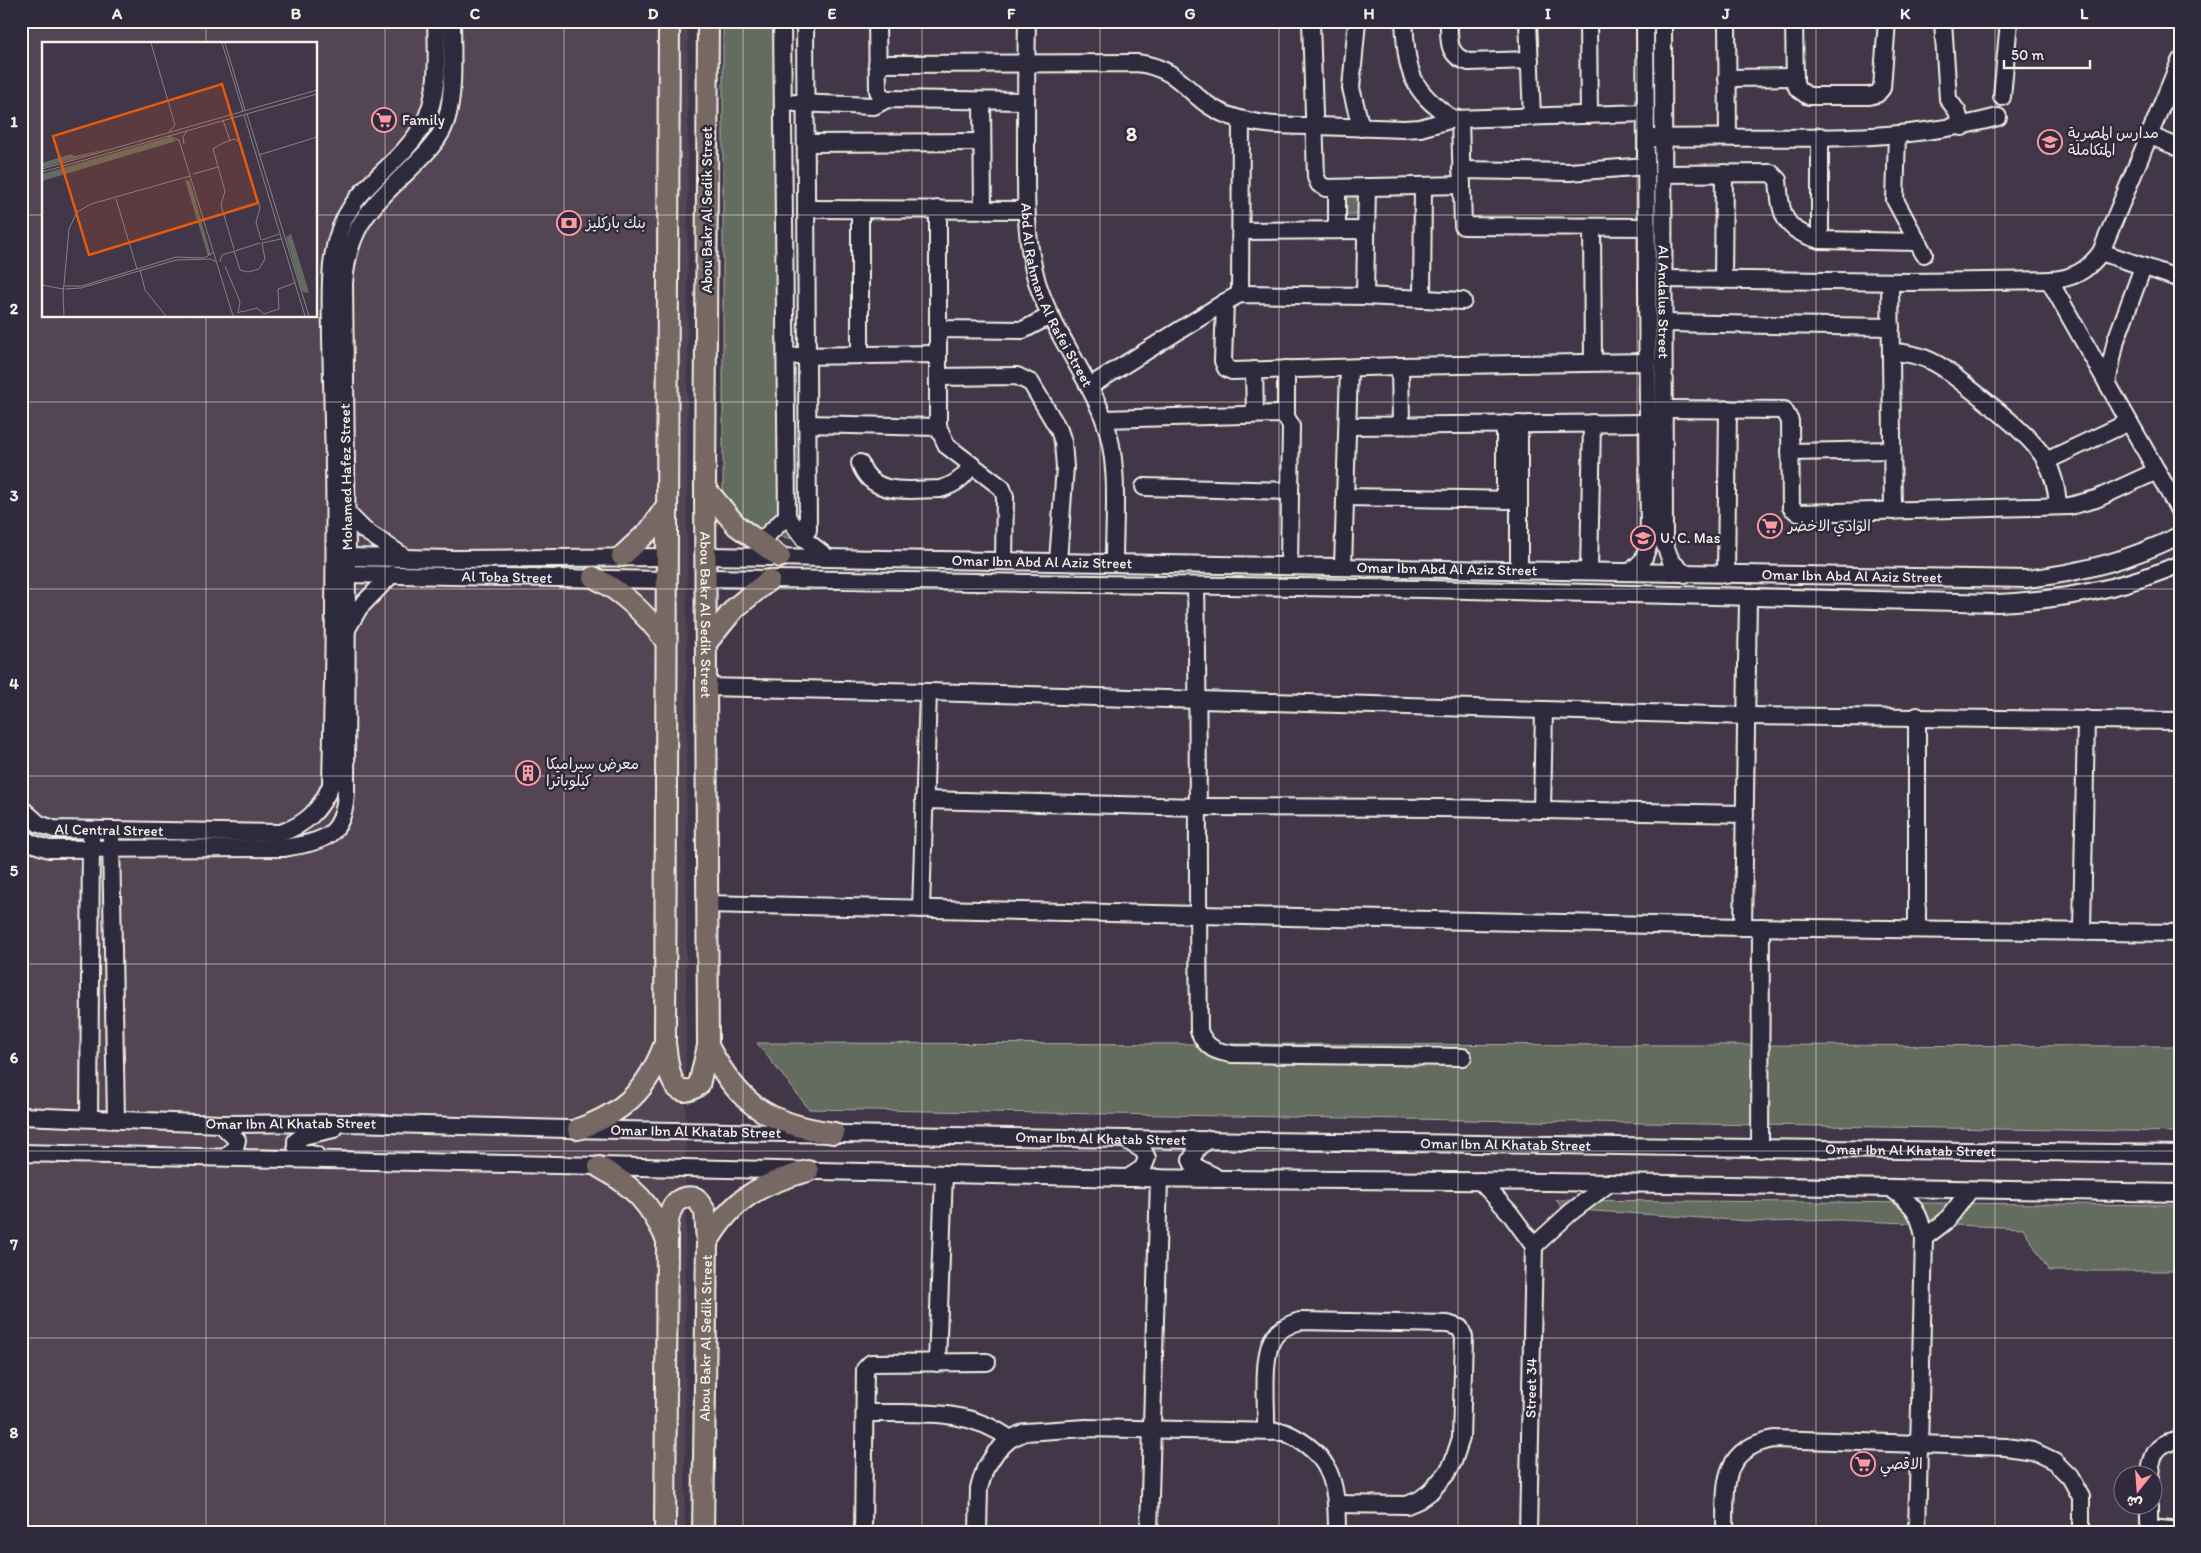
<svg xmlns="http://www.w3.org/2000/svg" width="2201" height="1553" font-family="Itim,'Playpen Sans Arabic',sans-serif">
	<rect width="100%" height="100%" fill="#423748"/>
	<filter id="ink" filterUnits="userSpaceOnUse"><feTurbulence type="fractalNoise" baseFrequency=".02" numOctaves="2"/><feDisplacementMap in="SourceGraphic" scale="10" xChannelSelector="R" yChannelSelector="G"/><feConvolveMatrix kernelMatrix="1 2 1 2 8 2 1 2 1" color-interpolation-filters="sRGB"/></filter>
	<g filter="url(#ink)">
		<path fill="#524452" fill-rule="evenodd" d="M21 21H688L685 1532H21ZM44 44H316V316H44Z"/>
		<g fill="#646c5f" stroke="#acaea4">
			<path d="M723 21H790L793 539C774 535 740 528 729 509 726 504 725 496 723 490Z"/>
			<polygon points="1341,194 1362,195 1362,214 1340,214"/>
			<polygon points="757,1043 2180,1046 2180,1132 809,1109"/>
			<polygon points="1556,1200 2180,1205 2180,1271 2049,1271 2023,1228 1838,1220 1765,1222 1563,1209"/>
		</g>
		<g fill="none" stroke-linecap="round" stroke-linejoin="round">
			<defs>
				<g id="minor">
					<polyline points="782,21 787,516 805,540 827,557"/>
					<polyline points="805,21 808,530"/>
					<polyline points="877,21 878,91 881,96 887,99"/>
					<path id="s1" d="M1027 21C1026 66 1026 110 1026 154 1026 197 1025 241 1037 282 1052 331 1086 371 1104 419 1120 463 1114 515 1114 562"/>
					<polyline points="1311,21 1316,177 1319,184 1326,188 1462,185"/>
					<polyline points="1357,21 1351,88 1361,128"/>
					<path d="M1404 21C1407 71 1409 90 1453 119L1646 113"/>
					<path d="M1449 21C1449 40 1447 56 1469 62L1530 60"/>
					<polyline points="1528,21 1532,117"/>
					<polyline points="1588,21 1589,115"/>
					<path id="s2" d="M1663 21 1664 543 1671 561 1685 574"/>
					<polyline points="1727,21 1728,137"/>
					<polyline points="1794,21 1795,83 1798,89 1808,96 1869,96 1877,94 1882,88 1887,21"/>
					<polyline points="1943,21 1948,99 1957,111 1962,127"/>
					<path d="M877 64 1137 63C1185 69 1188 100 1227 115 1258 126 1284 126 1317 126 1346 127 1375 128 1404 129L1420 128 1453 119"/>
					<polyline points="1727,78 1795,77"/>
					<polyline points="2002,97 2009,21"/>
					<polyline points="982,101 983,210"/>
					<polyline points="795,103 874,106 887,99 1026,101"/>
					<polyline points="1460,119 1463,226 1647,227"/>
					<polyline points="1897,135 1895,200 1924,254"/>
					<polyline points="2148,135 2180,148"/>
					<path d="M1653 138C1768 135 1887 147 1998 117"/>
					<polyline points="806,143 982,142"/>
					<polyline points="1461,170 1570,172 1646,166"/>
					<path d="M1664 174 1771 173 1778 180C1781 214 1782 230 1820 240L1917 242"/>
					<polyline points="806,209 1026,210"/>
					<polyline points="860,209 860,355"/>
					<polyline points="938,209 938,427 947,446 1002,488 1005,497 1004,560"/>
					<polyline points="1592,227 1593,362"/>
					<polyline points="1337,230 1337,188"/>
					<polyline points="1241,231 1366,230"/>
					<polyline points="1820,240 1820,136"/>
					<polyline points="2101,252 2180,279"/>
					<path d="M1664 279 1910 282 2049 280C2073 279 2087 271 2101 252L2180 61"/>
					<polyline points="1723,280 1724,173"/>
					<polyline points="2049,280 2180,512"/>
					<polyline points="1890,282 1893,511"/>
					<polyline points="1240,294 1241,120"/>
					<polyline points="1365,296 1367,187"/>
					<polyline points="1422,299 1423,186"/>
					<polyline points="1225,302 1223,361 1226,368 1232,371 1400,366 1648,362"/>
					<polyline points="1664,323 1891,327"/>
					<polyline points="938,329 1023,330 1050,316"/>
					<path d="M1891 352C1912 353 1927 357 1945 369 1972 391 2031 433 2046 461 2054 475 2057 490 2058 505"/>
					<polyline points="797,356 938,354"/>
					<polyline points="1400,366 1401,425"/>
					<polyline points="1286,369 1286,417"/>
					<polyline points="1254,370 1255,413"/>
					<polyline points="938,377 1017,376 1031,383 1059,430 1063,442 1065,467 1058,561"/>
					<polyline points="2107,383 2116,340 2143,267"/>
					<polyline points="1090,386 1225,302 1240,294 1365,296 1463,301"/>
					<polyline points="1664,409 1784,410 1790,421 1791,507 1798,513 2070,506 2096,499 2157,471"/>
					<polyline points="1104,419 1281,414 1286,417 1291,425 1289,565"/>
					<polyline points="807,424 938,427"/>
					<polyline points="1519,424 1519,570"/>
					<polyline points="1349,426 1648,423"/>
					<polyline points="1790,452 1892,450"/>
					<polyline points="2046,461 2129,422"/>
					<path d="M860 463C872 498 910 489 940 489 955 485 964 478 971 465"/>
					<polyline points="1144,487 1290,491"/>
					<polyline points="1346,497 1519,500"/>
					<polyline points="1505,500 1505,424"/>
					<polyline points="347,513 364,530 403,556"/>
					<polyline points="759,543 787,516"/>
					<path id="s3" d="M706 556 2026 579C2080 573 2131 560 2180 535"/>
					<polyline points="347,557 456,559 666,557"/>
					<polyline points="1343,567 1349,368"/>
					<polyline points="1589,571 1592,423"/>
					<polyline points="1631,572 1643,560 1649,544 1645,21"/>
					<path id="s4" d="M347 574 666 580"/>
					<polyline points="1726,575 1728,409"/>
					<path d="M706 578 1425 589 1998 603C2061 600 2122 589 2180 564"/>
					<path d="M1196 586C1199 734 1197 883 1199 1031 1206 1048 1216 1052 1233 1054L1463 1057"/>
					<polyline points="347,629 359,608 392,574"/>
					<polyline points="706,687 928,692 921,909"/>
					<polyline points="928,692 1748,716 2180,721"/>
					<polyline points="924,800 1198,807 1441,808 1745,814"/>
					<path id="s5" d="M21 808 39 824 54 829 281 833C306 824 320 811 331 785 333 678 336 572 334 465 333 422 332 379 331 337 331 310 329 283 333 257 343 187 391 177 422 127 440 96 437 55 436 21"/>
					<polyline points="1542,810 1544,710"/>
					<path d="M21 836 31 843 49 849 284 848C323 841 344 838 346 792L347 557 344 284C348 226 370 208 410 169 422 157 434 146 442 131 456 103 452 53 452 21"/>
					<polyline points="111,839 116,1119"/>
					<polyline points="706,904 1743,927 2180,933"/>
					<polyline points="1743,927 1748,598"/>
					<polyline points="1917,929 1917,716"/>
					<polyline points="2082,931 2086,719"/>
					<path id="s6" d="M21 1116 221 1124 350 1123 566 1129 1124 1139 2180 1154"/>
					<polyline points="89,1118 91,839"/>
					<polyline points="221,1124 237,1140 235,1148 226,1157"/>
					<polyline points="1210,1139 1198,1147 1191,1160 1194,1166 1214,1176"/>
					<polyline points="1126,1140 1143,1150 1147,1158 1143,1168 1128,1178"/>
					<polyline points="1760,1149 1761,927"/>
					<polyline points="21,1153 1128,1178 1550,1182 2180,1193"/>
					<polyline points="316,1155 301,1152 296,1146 296,1141 303,1136 334,1129"/>
					<polyline points="1480,1181 1509,1212 1534,1246"/>
					<path d="M1892 1189C1913 1205 1920 1211 1924 1238L1917 1532"/>
					<polyline points="1924,1238 1946,1221 1970,1190"/>
					<polyline points="1534,1246 1571,1212 1608,1184"/>
					<polyline points="937,1363 944,1174"/>
					<path d="M865 1413C918 1414 966 1407 1010 1439"/>
					<path d="M1266 1431C1267 1408 1261 1355 1274 1337 1280 1328 1290 1324 1300 1321L1448 1324 1460 1328 1464 1337 1461 1438 1453 1462 1447 1473 1430 1492 1419 1500 1407 1505 1337 1504"/>
					<path d="M2150 1476C2151 1457 2155 1444 2176 1440"/>
					<polyline points="2149,1506 2149,1523 2151,1528 2180,1531"/>
					<polyline points="863,1532 865,1369 871,1363 987,1362"/>
					<path d="M978 1532 979 1488 985 1469 996 1452 1010 1439 1025 1432 1086 1428 1284 1432C1332 1453 1337 1483 1337 1532"/>
					<polyline points="1149,1532 1159,1178"/>
					<path id="s7" d="M1528 1532 1534 1246"/>
					<path d="M1725 1532C1726 1487 1719 1449 1774 1439L2006 1447 2033 1451 2054 1461 2070 1477 2081 1497V1532"/>
				</g>
				<g id="major">
					<path id="s8" d="M708 21 705 488 708 1046C740 1105 767 1124 834 1133"/>
					<polyline points="705,488 737,526 780,557"/>
					<polyline points="622,556 650,530 667,505"/>
					<path d="M593 577C624 592 645 614 666 641"/>
					<polyline points="707,642 735,608 769,580"/>
					<path d="M665 1043C668 1062 669 1107 699 1085L708 1046"/>
					<path d="M578 1129C624 1113 648 1089 665 1043L669 21"/>
					<path d="M599 1167C634 1186 650 1204 667 1240L665 1532"/>
					<path d="M667 1238C667 1218 670 1193 696 1198L705 1211 707 1243"/>
					<path id="s9" d="M703 1532 707 1243C733 1198 760 1184 808 1171"/>
				</g>
			</defs>
			<use href="#minor" stroke="#f4f1e8" stroke-width="20"/>
			<use href="#major" stroke="#f4f1e8" stroke-width="24"/>
			<use href="#minor" stroke="#2f2a3d" stroke-width="16"/>
			<use href="#major" stroke="#776864" stroke-width="20"/>
		</g>
	</g>
	<path fill="none" stroke="#f4f1e8" stroke-width="1" stroke-opacity="0.55" d="M206 21V44M385 21V1532M564 21V1532M743 21V1532M922 21V1532M1100 21V1532M1279 21V1532M1458 21V1532M1637 21V1532M1816 21V1532M1995 21V1532M21 215H44M316 215H2180M206 316V1532M21 402H2180M21 589H2180M21 776H2180M21 964H2180M21 1151H2180M21 1338H2180"/>
	<defs>
		<symbol id="supermarket-ring" viewBox="-11 -11 22 22"><circle r="9.5" fill="#2f2a3d" stroke="#ff9aa2" stroke-width="1.5"/><path d="M-6-5.5h2.5l.6 2H6L4.5 2H-2.5L-4.4-4H-6ZM-1.5 3.2a1.3 1.3 0 1 0 .1 0ZM3 3.2a1.3 1.3 0 1 0 .1 0Z" fill="#ff9aa2"/></symbol>
		<symbol id="school-ring" viewBox="-11 -11 22 22"><circle r="9.5" fill="#2f2a3d" stroke="#ff9aa2" stroke-width="1.5"/><path d="M0-5L7-2L0 1L-7-2ZM-4 1L0 2.5L4 1V4Q0 6-4 4Z" fill="#ff9aa2"/></symbol>
		<symbol id="bank-ring" viewBox="-11 -11 22 22"><circle r="9.5" fill="#2f2a3d" stroke="#ff9aa2" stroke-width="1.5"/><path d="M-6-4H6V4H-6ZM0-2.3a2.3 2.3 0 1 0 0 4.6a2.3 2.3 0 1 0 0-4.6Z" fill="#ff9aa2"/></symbol>
		<symbol id="building-ring" viewBox="-11 -11 22 22"><circle r="9.5" fill="#2f2a3d" stroke="#ff9aa2" stroke-width="1.5"/><path d="M-4-6H4V6H1V3H-1V6H-4ZM-2.5-4.3h1.7v1.8h-1.7ZM.8-4.3h1.7v1.8H.8ZM-2.5-1h1.7V.8h-1.7ZM.8-1h1.7V.8H.8Z" fill="#ff9aa2"/></symbol>
	</defs>
	<g fill-rule="evenodd">
		<use href="#supermarket-ring" x="370" y="106" width="28" height="28"/>
		<use href="#school-ring" x="2036" y="128" width="28" height="28"/>
		<use href="#bank-ring" x="555" y="209" width="28" height="28"/>
		<use href="#supermarket-ring" x="1756" y="512" width="28" height="28"/>
		<use href="#school-ring" x="1629" y="524" width="28" height="28"/>
		<use href="#building-ring" x="514" y="759" width="28" height="28"/>
		<use href="#supermarket-ring" x="1849" y="1450" width="28" height="28"/>
	</g>
	<g text-anchor="middle" stroke-width="5" stroke-linejoin="round" paint-order="stroke">
		<g font-size="15" fill="#f4f1e8" stroke="#2f2a3d" text-anchor="start">
			<text x="402" y="125">Family</text>
			<text x="2068" y="138">مدارس المصرية<tspan x="2068" dy="17">المتكاملة</tspan></text>
			<text x="586" y="228">بنك باركليز</text>
			<text x="1788" y="531">الوادي الاخضر</text>
			<text x="1660" y="543">U. C. Mas</text>
			<text x="546" y="769">معرض سيراميكا<tspan x="546" dy="17">كيلوباترا</tspan></text>
			<text x="1880" y="1469">الاقصي</text>
		</g>
		<g font-size="15" fill="#f4f1e8" stroke="#2f2a3d">
			<text transform="translate(707 210) rotate(-90)" y="5">Abou Bakr Al Sedik Street</text>
			<text dy="5" stroke="none"><textPath href="#s1" startOffset="280">Abd Al Rahman Al Rafei Street</textPath></text>
			<text dy="5" stroke="none"><textPath href="#s2" startOffset="281">Al Andalus Street</textPath></text>
			<text transform="translate(346 477) rotate(-91)" y="5">Mohamed Hafez Street</text>
			<text dy="5" stroke="none"><textPath href="#s3" startOffset="336">Omar Ibn Abd Al Aziz Street</textPath></text>
			<text dy="5" stroke="none"><textPath href="#s3" startOffset="741">Omar Ibn Abd Al Aziz Street</textPath></text>
			<text dy="5" stroke="none"><textPath href="#s4" startOffset="160">Al Toba Street</textPath></text>
			<text dy="5" stroke="none"><textPath href="#s3" startOffset="1146">Omar Ibn Abd Al Aziz Street</textPath></text>
			<text dy="5" stroke="none"><textPath href="#s8" startOffset="594">Abou Bakr Al Sedik Street</textPath></text>
			<text dy="5" stroke="none"><textPath href="#s5" startOffset="95">Al Central Street</textPath></text>
			<text dy="5" stroke="none"><textPath href="#s6" startOffset="270">Omar Ibn Al Khatab Street</textPath></text>
			<text dy="5" stroke="none"><textPath href="#s6" startOffset="675">Omar Ibn Al Khatab Street</textPath></text>
			<text dy="5" stroke="none"><textPath href="#s6" startOffset="1080">Omar Ibn Al Khatab Street</textPath></text>
			<text dy="5" stroke="none"><textPath href="#s6" startOffset="1485">Omar Ibn Al Khatab Street</textPath></text>
			<text dy="5" stroke="none"><textPath href="#s6" startOffset="1890">Omar Ibn Al Khatab Street</textPath></text>
			<text dy="5" stroke="none"><textPath href="#s9" startOffset="194">Abou Bakr Al Sedik Street</textPath></text>
			<text dy="5" stroke="none"><textPath href="#s7" startOffset="144">Street 34</textPath></text>
		</g>
		<g font-size="20" font-weight="bold" letter-spacing="1" fill="#f4f1e8" stroke="#2f2a3d">
			<text x="1132" y="141">8</text>
		</g>
	</g>
	<g transform="translate(42 42)">
		<rect width="275" height="275" fill="#423748"/>
		<path d="M128 95 134 99 0 139V132ZM69 106 0 126V121L29 112 33 114ZM143 138 148 139 169 213 166 214ZM249 192 267 250 264 251 260 249 244 195Z" fill="#646c5f"/>
		<path fill="none" stroke="#898188" stroke-width="1" d="M109 1 133 83 127 90M180 1 201 69M183 1 203 68M205 72 267 274M202 73 263 274M181 78 188 99M126 94 137 98 191 274M142 102 141 95 145 88M217 113 275 95M0 127 275 48M0 130 275 52M151 132 176 125M74 157 95 227M220 198 237 192M220 201 239 197M192 207 179 163 183 149 171 107 181 101 192 97 198 100 218 166 214 180 219 198M192 209 198 228 206 230 217 227 223 217 220 201M178 220 180 213 218 201M183 224 198 260 196 271 200 269M98 228 103 248 124 274M0 243 21 247M23 244H40L134 215 162 216 172 210M23 247 39 246 134 218 168 217 175 220M200 270 215 266 222 272 237 267 236 247 253 241M22 274 21 253 27 187 35 170 49 162 148 134"/>
		<path fill="#e8590c" fill-opacity="0.15" stroke="#e8590c" stroke-width="2.5" d="M180 42 216 161 47 213 11 94Z"/>
		<rect width="275" height="275" fill="none" stroke="#f4f1e8" stroke-width="2.5"/>
	</g>
	<rect width="2201" height="1553" fill="none" stroke="#2f2a3d" stroke-width="55"/>
	<g transform="translate(2138 1490) rotate(197)"><circle r="24" fill="#2f2a3d" stroke="#7e7a81"/>
	<path d="M0-4L9 19L0 12L-9 19Z" fill="#ff9aa2"/>
	<text y="-8" font-size="14" font-weight="bold" text-anchor="middle" fill="#f4f1e8">ش</text>
	</g>
	<path d="M2004 60v8h86v-8" fill="none" stroke="#f4f1e8" stroke-width="2.5"/>
	<text x="2011" y="60" font-size="15" fill="#f4f1e8" stroke="#2f2a3d" stroke-width="4" paint-order="stroke">50 m</text>
	<rect x="28" y="28" width="2146" height="1498" fill="none" stroke="#f4f1e8" stroke-width="2"/>
	<g font-size="16" text-anchor="middle" font-weight="bold" fill="#f4f1e8">
		<text x="117" y="19">A</text>
		<text x="296" y="19">B</text>
		<text x="475" y="19">C</text>
		<text x="653" y="19">D</text>
		<text x="832" y="19">E</text>
		<text x="1011" y="19">F</text>
		<text x="1190" y="19">G</text>
		<text x="1369" y="19">H</text>
		<text x="1548" y="19">I</text>
		<text x="1726" y="19">J</text>
		<text x="1905" y="19">K</text>
		<text x="2084" y="19">L</text>
		<text x="14" y="127">1</text>
		<text x="14" y="314">2</text>
		<text x="14" y="501">3</text>
		<text x="14" y="689">4</text>
		<text x="14" y="876">5</text>
		<text x="14" y="1063">6</text>
		<text x="14" y="1250">7</text>
		<text x="14" y="1438">8</text>
	</g>
</svg>
